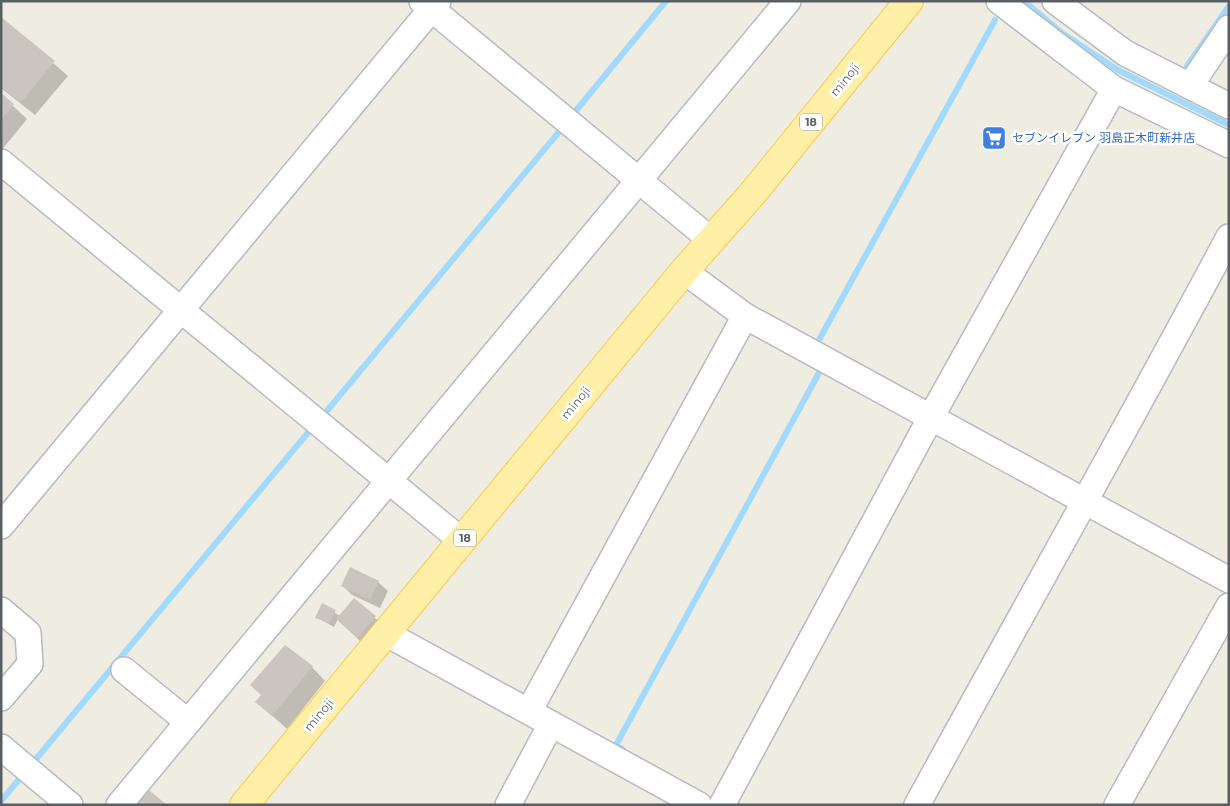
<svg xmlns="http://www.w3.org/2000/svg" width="1230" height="806" font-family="Montserrat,'Noto Sans JP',sans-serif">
	<rect width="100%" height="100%" fill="#efece2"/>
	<g fill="#0003">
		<polygon points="1,18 68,76 35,115 1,88"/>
		<polygon points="1,95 27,119 1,151"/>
		<polygon points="351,569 378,582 388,591 380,608 352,595 343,586"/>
		<polygon points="354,600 384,626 366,647 338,619 334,627 316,617 323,605 340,616"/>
		<polygon points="312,667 325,681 287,729 257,702 263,695"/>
	</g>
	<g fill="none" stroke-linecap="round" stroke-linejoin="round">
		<g stroke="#a2d9ff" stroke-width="6">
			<polyline points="1024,1 1062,33 1118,70 1229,125"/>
			<polyline points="1187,66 1229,6"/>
			<polyline points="574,113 666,1"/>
			<polyline points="819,340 995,20"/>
			<polyline points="326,412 558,133"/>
			<polyline points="622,749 616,745 820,371"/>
			<polyline points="36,759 311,429"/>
			<polyline points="1,801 21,777"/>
		</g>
	</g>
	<g fill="#cac6bf">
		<polygon points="1,17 55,61 21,102 1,87"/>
		<polygon points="1,93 14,104 1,120"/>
		<polygon points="350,567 379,581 370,600 341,586"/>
		<polygon points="354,598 376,616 357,638 336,619"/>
		<polygon points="322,603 336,610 329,623 315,618"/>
		<polygon points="285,645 313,666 272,716 255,702 261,695 250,685"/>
		<polygon points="144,786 167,805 129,805"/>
	</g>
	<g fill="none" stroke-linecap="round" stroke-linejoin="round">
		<defs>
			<g id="minor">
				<polyline points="422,1 711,240"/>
				<polyline points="999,1 1114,89"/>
				<polyline points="1055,1 1125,53 1229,106"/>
				<polyline points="1190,86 1229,28"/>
				<polyline points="1,162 462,541"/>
				<polyline points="684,271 745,316 1229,580"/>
				<polyline points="1,526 438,1"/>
				<polyline points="1,610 28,633 30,664 1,698"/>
				<polyline points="387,634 699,805"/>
				<polyline points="124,670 188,722"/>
				<polyline points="529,711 745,316"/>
				<polyline points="1,747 70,805"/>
				<polyline points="119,805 788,1"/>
				<polyline points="508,805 551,724"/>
				<polyline points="722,805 931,417 1114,89 1229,145"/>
				<path d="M917 805C1021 615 1127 428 1229 237"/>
				<polyline points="1117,805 1229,606"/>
			</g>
			<polyline id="major" points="244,805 684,271 753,193 909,1"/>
		</defs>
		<use href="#minor" stroke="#b7bbc0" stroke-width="28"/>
		<use href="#major" stroke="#ffc84b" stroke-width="30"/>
		<use href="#minor" stroke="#fff" stroke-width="25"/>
		<use href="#major" stroke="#ffefa7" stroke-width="28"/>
	</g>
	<defs>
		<symbol id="supermarket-square" viewBox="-11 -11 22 22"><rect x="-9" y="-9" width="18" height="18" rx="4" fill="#3f7fe0" stroke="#fff"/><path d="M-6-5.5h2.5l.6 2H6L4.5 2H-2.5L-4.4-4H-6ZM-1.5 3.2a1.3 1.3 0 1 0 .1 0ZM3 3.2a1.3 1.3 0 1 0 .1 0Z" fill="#fff"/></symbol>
	</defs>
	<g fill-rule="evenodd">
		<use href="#supermarket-square" x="980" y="124" width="28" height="28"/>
	</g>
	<g text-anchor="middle" stroke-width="5" stroke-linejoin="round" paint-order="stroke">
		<g fill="#fff" stroke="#8c8f93" stroke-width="1">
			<rect x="800" y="113.5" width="22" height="17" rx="4"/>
			<rect x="454" y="529.5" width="22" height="17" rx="4"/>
		</g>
		<g font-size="11" font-weight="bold" fill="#5a5f65">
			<text x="811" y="126">18</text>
			<text x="465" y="542">18</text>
		</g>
		<g font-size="12" fill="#5a5f65" stroke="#fff">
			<text transform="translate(845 80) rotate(-51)" y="4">minoji</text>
			<text transform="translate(576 403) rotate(-51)" y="4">minoji</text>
			<text transform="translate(319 715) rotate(-50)" y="4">minoji</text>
		</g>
		<g font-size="12" fill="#366cbe" stroke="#fff" text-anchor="start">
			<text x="1012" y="142">セブンイレブン 羽島正木町新井店</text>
		</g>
	</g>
	<rect width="1230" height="806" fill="none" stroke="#5a5f65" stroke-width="5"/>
</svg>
